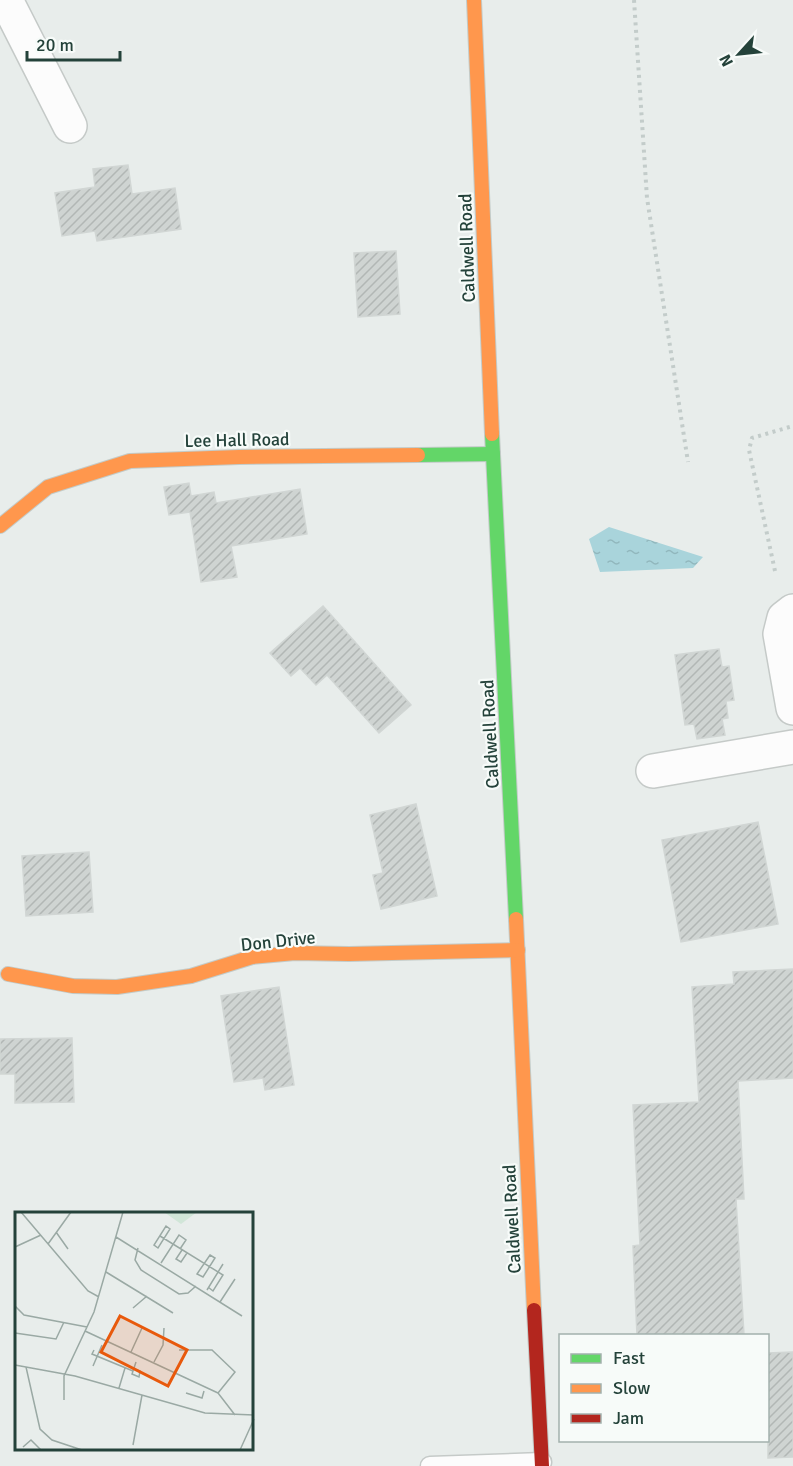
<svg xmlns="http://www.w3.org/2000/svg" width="793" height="1466" font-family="Signika,sans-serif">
	<defs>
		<pattern id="water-ripples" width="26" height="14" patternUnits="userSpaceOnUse" patternTransform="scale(1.5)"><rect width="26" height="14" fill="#a9d4db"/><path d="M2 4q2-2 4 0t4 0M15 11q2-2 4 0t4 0" fill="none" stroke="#91b7bd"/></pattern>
		<pattern id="building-hatch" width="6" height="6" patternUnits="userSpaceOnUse" patternTransform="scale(1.5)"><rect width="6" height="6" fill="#cfd4d2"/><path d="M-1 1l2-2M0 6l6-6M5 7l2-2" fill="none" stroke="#b2b7b5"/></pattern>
	</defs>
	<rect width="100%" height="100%" fill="#e8edeb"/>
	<polygon fill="url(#water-ripples)" points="609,527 703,557 693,568 600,572 589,539"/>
	<g fill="url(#building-hatch)" stroke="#d1d6d4" stroke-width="1.5">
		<polygon points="128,165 132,194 175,188 181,229 97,241 95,231 62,236 55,193 95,187 93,169"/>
		<polygon points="396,251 400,314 358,317 354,253"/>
		<polygon points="189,483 191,496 214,492 216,503 300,489 307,534 231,546 237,577 201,582 190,512 169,515 164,487"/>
		<polygon points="323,606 411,705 379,733 327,675 316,685 300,668 291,676 270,653"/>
		<polygon points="719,649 722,667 729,666 734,700 726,701 728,718 722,719 725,735 697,739 694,724 685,725 675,655"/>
		<polygon points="416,804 437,896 381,909 373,875 383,873 370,815"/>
		<polygon points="758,822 778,924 681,942 662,840"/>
		<polygon points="89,852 93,912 26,916 22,856"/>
		<polygon points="793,969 793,1078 738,1081 744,1199 736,1199 744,1335 637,1335 633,1246 640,1245 633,1105 699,1102 692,987 734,984 733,972"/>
		<polygon points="279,987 294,1085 265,1090 263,1078 234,1082 221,996"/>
		<polygon points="72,1038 74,1102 15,1103 15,1074 0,1074 0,1039"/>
		<polygon points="793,1352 793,1457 768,1458 768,1353"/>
	</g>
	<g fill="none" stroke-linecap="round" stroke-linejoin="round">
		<defs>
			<polyline id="lane" points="430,1466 542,1462"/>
			<g id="street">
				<polyline points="6,0 70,126"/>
				<polyline points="793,611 784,618 780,634 793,708"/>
				<polyline points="653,771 793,747"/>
			</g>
			<g id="fast">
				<polyline points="492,434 516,919"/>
				<polyline points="418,455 493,454"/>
			</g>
			<g id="slow">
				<polyline points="474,0 492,434"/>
				<polyline points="0,526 48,487 130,461 239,457 418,455"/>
				<polyline points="516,919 534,1310"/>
				<polyline points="8,974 73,986 117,987 191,976 252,957 295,953 349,954 518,950"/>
			</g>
			<polyline id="jam" points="534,1310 542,1466"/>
		</defs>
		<use href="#lane" stroke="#c5cac8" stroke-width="21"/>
		<use href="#street" stroke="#c5cac8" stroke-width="36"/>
		<use href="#fast" stroke="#c3cbc8" stroke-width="16"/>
		<use href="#slow" stroke="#c3cbc8" stroke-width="16"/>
		<use href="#jam" stroke="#c3cbc8" stroke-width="16"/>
		<g stroke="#c3ccca" stroke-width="4" stroke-dasharray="3 4.5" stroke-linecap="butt">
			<polyline points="634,0 647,198 688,462"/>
			<polyline points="775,571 749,450 752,438 793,426"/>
		</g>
		<use href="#lane" stroke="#fcfcfc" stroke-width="18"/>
		<use href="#street" stroke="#fcfcfc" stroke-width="33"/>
		<use href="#fast" stroke="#63d668" stroke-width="14"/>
		<use href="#slow" stroke="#ff974d" stroke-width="14"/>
		<use href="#jam" stroke="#b3261e" stroke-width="14"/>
	</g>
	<g text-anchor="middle" stroke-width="4.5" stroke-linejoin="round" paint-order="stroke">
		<g font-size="18" fill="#24423a" stroke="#f7fbf9">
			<text transform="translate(467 248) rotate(-92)" y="6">Caldwell Road</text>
			<text transform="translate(237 440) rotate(-1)" y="6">Lee Hall Road</text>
			<text transform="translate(490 734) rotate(-93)" y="6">Caldwell Road</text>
			<text transform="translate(278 941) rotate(-6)" y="6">Don Drive</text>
			<text transform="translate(512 1219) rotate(-93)" y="6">Caldwell Road</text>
		</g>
	</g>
	<g transform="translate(15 1212)">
		<rect width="238" height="238" fill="#e8edeb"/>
		<path d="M149 0H182L166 12Z" fill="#d1e6d8"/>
		<path fill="none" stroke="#9aa9a4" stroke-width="1.5" d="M6 0 73 79 84 85M151 14 155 17 143 36 139 33ZM41 20 53 37M145 24 208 63 198 79 193 75M101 25 227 104M33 32 56 0M0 35 26 23M123 36 120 48 126 58 164 82 173 81 181 74M167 38 161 47 166 50 172 41M195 43 200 46 188 65 182 62ZM146 51 164 23 171 28 165 37M91 60 158 101M192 78 208 52M205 90 220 67M0 94 9 103 72 115M118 96 132 84M70 119 203 181M0 121 41 127 49 110M79 138 77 142 118 159M164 138H197L220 160 203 181 220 203M116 140 127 116M139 150 148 133 149 116M0 153 60 164 190 201 239 203M78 154 87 133M11 155 25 217 37 228 67 238M119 157 125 159 124 165 117 162 121 150M104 176 110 156M171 181 187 186 189 179M49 188V164L79 100 108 0M118 233 127 183M8 235 16 228 26 238M225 238 239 207"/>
		<path fill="#e8590c" fill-opacity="0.15" stroke="#e8590c" stroke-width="3" d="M105 104 172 138 153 174 86 140Z"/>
		<rect width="238" height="238" fill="none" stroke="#24423a" stroke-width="3"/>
	</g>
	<rect x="559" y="1334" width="210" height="108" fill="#f7fbf9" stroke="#a3b1ad" stroke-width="1.5"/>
	<rect x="571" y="1354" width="30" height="9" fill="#63d668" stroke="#a3b1ad" stroke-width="1.5"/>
	<text x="613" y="1364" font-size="18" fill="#24423a">Fast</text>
	<rect x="571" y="1384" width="30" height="9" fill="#ff974d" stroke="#a3b1ad" stroke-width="1.5"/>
	<text x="613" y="1394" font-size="18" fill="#24423a">Slow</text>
	<rect x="571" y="1414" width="30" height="9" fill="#b3261e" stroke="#a3b1ad" stroke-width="1.5"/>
	<text x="613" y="1424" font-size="18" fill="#24423a">Jam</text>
	<g transform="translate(739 54) rotate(243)" stroke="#f7fbf9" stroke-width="4.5" paint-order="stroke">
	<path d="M0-4.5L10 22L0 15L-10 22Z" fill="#24423a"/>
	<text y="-9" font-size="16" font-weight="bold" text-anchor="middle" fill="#24423a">N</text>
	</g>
	<path d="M27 51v9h93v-9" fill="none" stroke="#24423a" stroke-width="3"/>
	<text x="36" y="51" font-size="18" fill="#24423a" stroke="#f7fbf9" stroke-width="4.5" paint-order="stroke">20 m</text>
</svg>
